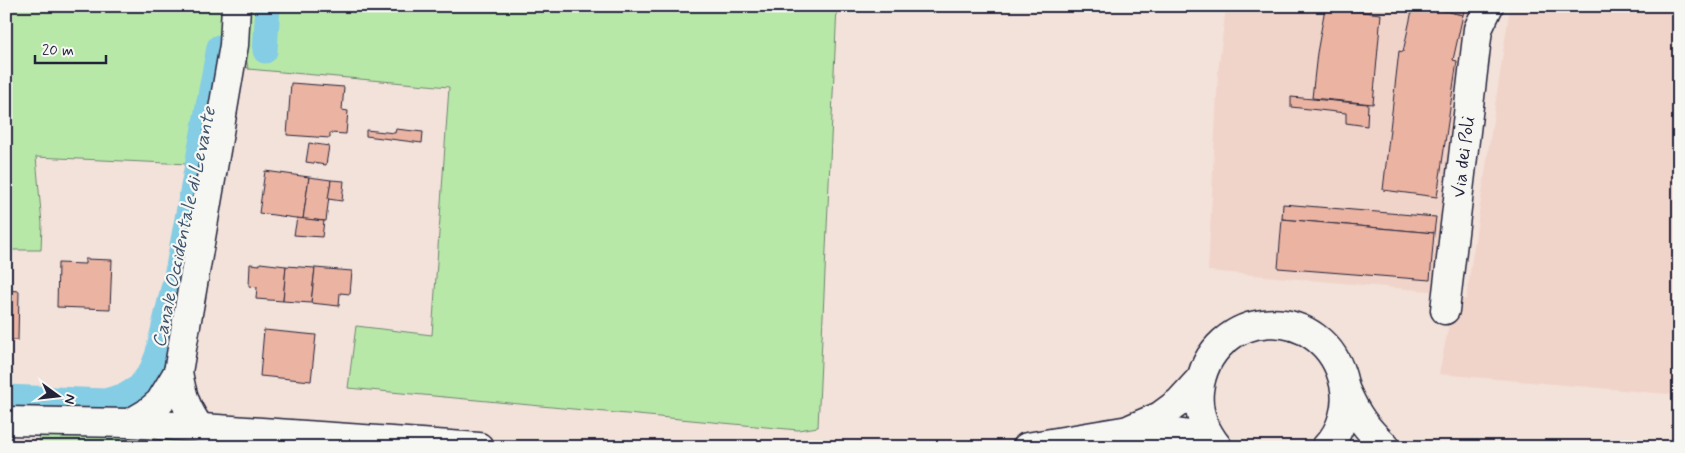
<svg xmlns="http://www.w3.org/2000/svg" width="1685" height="453" font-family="Mynerve,sans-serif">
	<rect width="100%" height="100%" fill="#f3e2da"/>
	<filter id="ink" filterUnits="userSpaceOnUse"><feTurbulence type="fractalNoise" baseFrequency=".02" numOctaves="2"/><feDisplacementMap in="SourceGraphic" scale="10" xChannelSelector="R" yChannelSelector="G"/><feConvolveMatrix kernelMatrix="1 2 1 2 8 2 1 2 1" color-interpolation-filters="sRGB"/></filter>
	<g filter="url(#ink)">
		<g fill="#f1d4c9">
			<polygon points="1226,6 1483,6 1439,292 1208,271 1218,72"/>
			<polygon points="1510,6 1679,6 1679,395 1439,374 1454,299 1466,299"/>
		</g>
		<g fill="#b8e8a7" stroke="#6d8571">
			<polygon points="6,6 233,6 211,165 36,157 42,224 41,250 6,250"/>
			<polygon points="245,6 837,6 818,427 798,430 348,388 356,326 432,335 449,87 248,69 243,40"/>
			<polygon points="39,426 338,447 40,447"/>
		</g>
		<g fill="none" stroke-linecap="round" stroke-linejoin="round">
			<g stroke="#84cde4" stroke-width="25">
				<polyline points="265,51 268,6"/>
				<polyline points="6,397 105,401 126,395 139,387 151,371 157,356 178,267 219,47"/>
			</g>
		</g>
		<g fill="#ebb3a1" stroke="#22223b">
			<polygon points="1325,6 1371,6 1370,13 1325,8"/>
			<polygon points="1413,6 1423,6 1463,15 1453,60 1457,61 1437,197 1383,190 1399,51 1403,52"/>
			<polygon points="1423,6 1465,6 1463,15"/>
			<polygon points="1325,8 1381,14 1373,104 1312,98 1317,53"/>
			<polygon points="291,83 344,87 342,110 348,111 346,134 330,133 330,138 287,135"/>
			<polygon points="1291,97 1368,104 1367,126 1346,123 1346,113 1291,107"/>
			<polygon points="396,129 423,132 422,143 366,136 366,130 395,133"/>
			<polygon points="309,143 329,146 326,165 306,162"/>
			<polygon points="265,171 309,177 303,219 259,213"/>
			<polygon points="309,177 331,180 326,221 303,219"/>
			<polygon points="331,180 344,181 342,201 328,199"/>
			<polygon points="1283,204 1436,217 1434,233 1282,219"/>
			<polygon points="297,218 324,221 322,237 294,235"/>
			<polygon points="1282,219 1434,233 1430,280 1278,268"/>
			<polygon points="85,259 112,260 110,309 57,307 58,263 85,264"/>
			<polygon points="260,263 286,266 283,301 256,299 257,287 249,286 250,264 260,265"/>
			<polygon points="286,266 315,268 311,303 283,301"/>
			<polygon points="315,268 352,271 350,294 340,293 339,306 311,303"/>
			<polygon points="6,290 19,291 18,340 6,340"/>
			<polygon points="264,330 316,335 311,381 260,376"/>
		</g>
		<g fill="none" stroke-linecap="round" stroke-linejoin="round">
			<defs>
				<g id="street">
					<polyline points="1445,310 1478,29 1489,6"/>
					<path d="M178 372C182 395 186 409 200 428"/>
					<polyline points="130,423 147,413 160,402 178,372 234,45 236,6"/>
				</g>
				<g id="secondary">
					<path d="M1346 391C1357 416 1366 428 1386 447"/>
					<polyline points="6,421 130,423 479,447"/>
					<polyline points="1132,428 1160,416 1179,402 1201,378"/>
					<polyline points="1027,447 1129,430 1162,431 1211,438"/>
					<path d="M1218 447C1205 431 1197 411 1199 391 1209 305 1326 299 1344 384 1349 405 1342 431 1326 447"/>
				</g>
			</defs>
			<use href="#street" stroke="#22223b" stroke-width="31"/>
			<use href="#secondary" stroke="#22223b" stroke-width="31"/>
			<use href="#street" stroke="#f6f6f2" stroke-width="28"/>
			<use href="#secondary" stroke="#f6f6f2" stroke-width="28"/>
		</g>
	</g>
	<g text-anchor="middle" stroke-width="4.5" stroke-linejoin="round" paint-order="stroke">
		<g font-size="18" fill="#22223b" stroke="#f6f6f2">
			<text transform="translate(1463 157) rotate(-83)" y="6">Via dei Poli</text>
		</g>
		<g font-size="19" font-style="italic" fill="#3f556e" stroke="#f6f6f2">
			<text transform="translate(183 227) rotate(-78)" y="7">Canale Occidentale di Levante</text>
		</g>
	</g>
	<rect width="1685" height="453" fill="none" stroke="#f6f6f2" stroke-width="25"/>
	<rect x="12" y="12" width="1660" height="428" fill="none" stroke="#22223b" stroke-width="2" filter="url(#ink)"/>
	<g transform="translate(58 396) rotate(105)" stroke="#f6f6f2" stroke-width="4" paint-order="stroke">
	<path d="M0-4L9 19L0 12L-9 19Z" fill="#22223b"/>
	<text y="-8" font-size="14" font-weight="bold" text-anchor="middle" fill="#22223b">N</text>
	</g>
	<path d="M35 55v8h71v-8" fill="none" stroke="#22223b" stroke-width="2.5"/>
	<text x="42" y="55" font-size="15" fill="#22223b" stroke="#f6f6f2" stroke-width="4" paint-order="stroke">20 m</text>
</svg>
